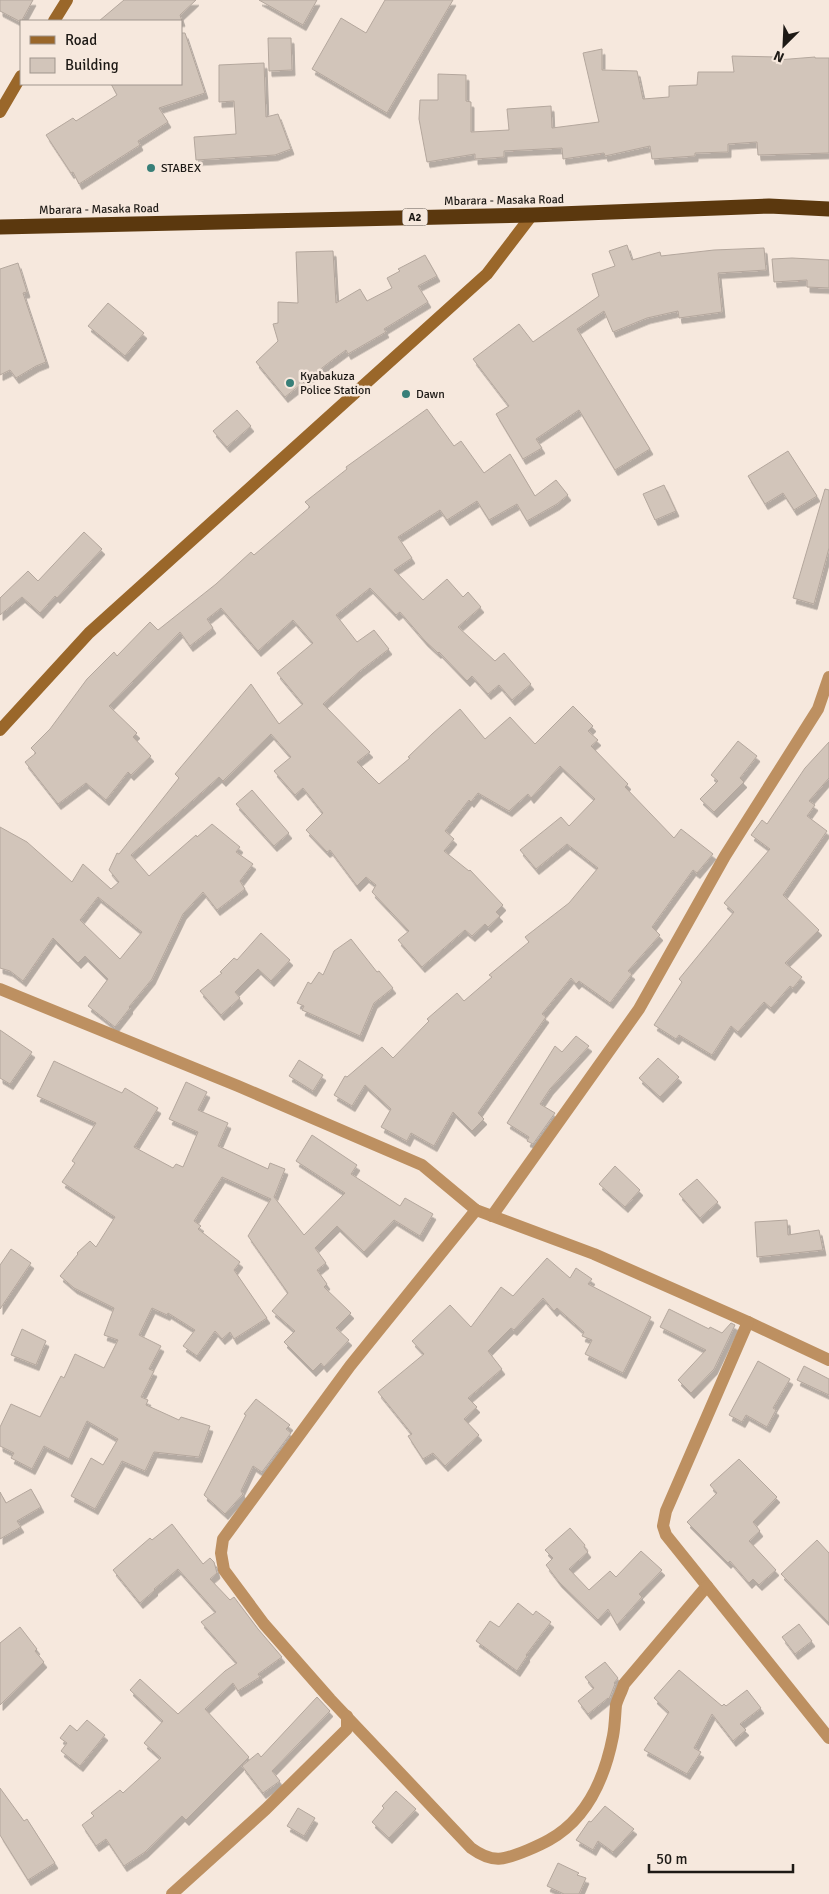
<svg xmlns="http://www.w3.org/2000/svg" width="829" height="1894" font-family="Signika,sans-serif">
	<defs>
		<filter id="shadow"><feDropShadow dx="3" dy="5.5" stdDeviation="0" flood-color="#0004"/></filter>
	</defs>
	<rect width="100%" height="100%" fill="#f6e8dd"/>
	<g fill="#d2c5ba" stroke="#b4a79d" fill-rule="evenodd" filter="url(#shadow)">
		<polygon points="0,0 33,0 21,22 0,11"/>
		<polygon points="124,0 196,0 180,15 182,21 99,21"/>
		<polygon points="259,0 317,0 303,25"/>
		<polygon points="385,0 453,0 387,113 312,69 341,18 366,33"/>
		<polygon points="181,33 185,33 205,93 159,108 168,122 138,141 140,145 79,184 73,172 71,173 46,135 73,118 76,121 117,95 111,84 181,84"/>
		<polygon points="268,38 291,38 292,70 269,71"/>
		<polygon points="602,49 602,70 637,71 643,99 669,97 669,86 697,85 698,72 734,72 732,56 777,57 777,60 815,57 815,58 829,58 829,153 758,155 757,142 728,144 728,152 695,153 695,156 652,159 650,146 605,156 604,153 563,159 562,148 504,151 504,157 475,159 475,154 427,162 419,119 420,100 438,100 438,74 466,75 466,101 471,102 471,132 509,130 507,109 551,106 552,128 599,122 583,53"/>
		<polygon points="264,63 266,117 278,114 291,149 275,155 196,160 194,137 236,134 234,101 219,102 219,65"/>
		<polygon points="627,245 632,260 660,252 661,256 714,250 764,248 766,270 718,273 722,312 679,318 678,311 647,318 613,332 604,311 577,329 650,449 615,470 579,410 536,439 542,448 523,459 496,414 509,406 473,359 519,324 533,342 599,296 592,274 615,266 609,251"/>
		<polygon points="333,251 336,303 360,289 367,301 392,288 387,278 400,271 398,269 425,255 437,276 418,286 428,302 384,329 386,332 348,354 346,350 331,361 285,397 256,362 278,341 273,324 278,323 278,302 298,303 296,252"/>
		<polygon points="792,258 829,260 829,288 807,287 807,280 774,282 772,259"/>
		<polygon points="18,263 27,292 23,293 46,362 36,366 16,378 10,370 0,375 0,269"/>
		<polygon points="108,303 144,333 125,356 88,326"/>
		<path d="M427 409 454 446 461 441 484 473 510 454 535 496 556 480 568 495 557 504 527 521 517 504 489 520 477 501 447 520 440 510 398 537 412 558 394 570 423 600 447 579 463 597 468 592 481 607 458 627 495 661 504 653 531 684 512 700 499 685 488 694 472 676 467 681 439 652 438 653 425 641 400 612 396 615 370 588 336 615 357 642 374 630 389 649 360 671 323 704 370 752 357 762 379 784 410 758 408 757 432 734 460 709 485 739 510 717 535 744 573 706 593 726 588 731 598 740 591 746 628 784 625 787 674 838 681 829 713 854 697 873 693 870 652 927 660 935 628 971 632 974 610 1003 579 981 576 984 571 978 542 1014 546 1017 478 1113 484 1119 472 1131 453 1112 434 1146 411 1133 407 1141 381 1127 391 1109 365 1085 352 1106 334 1095 345 1076 347 1077 382 1047 393 1058 429 1021 427 1019 457 993 464 1001 492 977 489 975 529 942 525 937 569 903 598 868 567 844 536 869 520 850 561 817 569 826 595 799 560 766 531 798 528 794 509 811 478 793 471 802 469 800 445 831 454 839 444 851 469 871 470 870 503 905 496 912 500 916 488 927 485 924 472 936 465 930 422 967 398 940 409 931 372 892 376 885 366 877 357 886 330 850 327 852 306 830 323 813 303 788 295 795 274 771 291 757 271 734 223 781 219 777 131 855 149 876 196 835 197 837 212 824 240 847 236 852 253 864 240 881 245 889 217 910 203 892 183 914 152 979 129 1007 130 1008 115 1027 88 1006 108 979 85 956 78 963 53 938 23 981 10 971 0 968V827L27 842 72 882 83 864 111 889 119 882 109 870 117 853 119 854 179 778 175 774 251 684 279 724 303 704 277 673 313 643 293 620 258 651 221 608 207 619 213 628 190 646 180 632 109 706 137 733 133 737 151 756 131 775 128 772 106 800 86 783 58 804 25 762 36 753 31 748 50 729 87 679 114 652 117 656 150 622 158 630 216 584 251 552 254 555 310 507 305 502 347 469 346 467ZM98 897 142 932 120 959 80 920Z"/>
		<polygon points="237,410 251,426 227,447 213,431"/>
		<polygon points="788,451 817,496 794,510 783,493 765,504 748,476"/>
		<polygon points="664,485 676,511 655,520 643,494"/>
		<polygon points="825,489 829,490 829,548 814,604 793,598"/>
		<polygon points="84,532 102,549 57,598 55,596 40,613 22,597 0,615 0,598 28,571 38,581"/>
		<polygon points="738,741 757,756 740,778 744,782 714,812 700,799 718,781 711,775"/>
		<polygon points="829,742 829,778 809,801 815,805 807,816 827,831 783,895 819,930 785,963 802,977 793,988 790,986 771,1008 764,1002 738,1032 731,1026 712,1055 679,1035 676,1039 654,1025 682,982 679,979 734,912 724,903 770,849 751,835 762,820 767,824 805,768"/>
		<polygon points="252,790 289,833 274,846 236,804"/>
		<polygon points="261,933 290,960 271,981 258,969 235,992 240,998 221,1015 200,991 222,973 220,972 234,958 237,960"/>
		<polygon points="351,939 377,972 379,971 393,988 374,1003 360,1036 302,1010 304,1006 297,1003 308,982 311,984 319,972 323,975 334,951"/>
		<polygon points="0,1030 32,1052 10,1084 0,1078"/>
		<polygon points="576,1036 589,1046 550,1089 540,1104 555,1113 533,1144 527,1141 529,1137 507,1123 555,1046 562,1052"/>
		<polygon points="658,1058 679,1077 660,1097 639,1078"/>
		<polygon points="299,1060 323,1075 313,1091 289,1076"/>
		<polygon points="54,1061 122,1093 125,1088 158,1108 134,1147 173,1168 176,1164 183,1167 198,1132 169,1119 186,1082 207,1092 198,1110 228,1123 218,1146 268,1169 270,1163 285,1169 274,1197 304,1235 345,1193 296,1161 312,1135 357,1165 351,1174 400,1206 405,1198 433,1214 420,1236 394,1220 364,1252 337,1226 315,1248 326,1263 317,1270 327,1284 324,1287 351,1313 336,1328 349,1340 324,1367 321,1363 313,1371 284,1342 295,1331 272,1311 288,1293 248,1236 271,1199 222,1177 194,1221 201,1226 198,1229 240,1262 234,1270 267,1318 234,1339 230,1332 222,1339 215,1331 197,1356 183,1346 195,1330 168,1313 167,1315 152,1308 139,1335 161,1346 149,1369 154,1371 141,1397 148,1400 146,1405 179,1420 181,1417 210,1426 199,1457 154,1452 145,1471 122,1461 95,1509 71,1496 91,1458 103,1465 118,1439 87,1421 69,1459 44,1446 32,1469 11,1458 14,1453 0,1446 0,1427 11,1404 40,1417 61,1376 64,1378 75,1354 104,1368 118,1340 104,1335 114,1308 74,1288 60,1276 78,1254 77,1253 90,1241 96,1247 115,1217 62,1182 75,1163 72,1161 96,1123 37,1096"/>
		<polygon points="615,1166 640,1190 625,1207 599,1184"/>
		<polygon points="697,1179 718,1202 700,1218 679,1194"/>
		<polygon points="787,1220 788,1235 819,1230 823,1250 757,1257 755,1222"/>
		<polygon points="11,1249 31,1263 0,1309 0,1265"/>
		<polygon points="547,1258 570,1278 576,1268 592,1279 588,1284 651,1317 623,1373 585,1354 592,1340 582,1336 584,1332 557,1308 554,1311 543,1298 514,1330 511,1328 488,1351 502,1369 468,1398 477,1407 464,1419 479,1435 445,1466 433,1453 423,1459 408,1436 412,1434 378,1392 424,1354 412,1341 450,1305 471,1327 501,1287 513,1296"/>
		<polygon points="669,1309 709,1329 710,1327 722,1333 731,1323 735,1325 714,1369 691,1393 678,1380 706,1350 660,1327"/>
		<polygon points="22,1329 46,1341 36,1365 11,1355"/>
		<polygon points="758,1361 790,1379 773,1408 776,1410 767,1427 746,1415 742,1422 729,1415"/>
		<polygon points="804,1366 829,1379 829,1395 797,1380"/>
		<polygon points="256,1399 290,1425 286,1429 291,1433 262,1472 253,1466 241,1491 243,1494 225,1514 204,1495 246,1415 244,1414"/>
		<polygon points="739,1459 777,1497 753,1522 760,1531 749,1541 776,1570 759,1585 753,1579 749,1583 730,1561 728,1563 687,1522 717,1493 710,1485"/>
		<polygon points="31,1489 41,1507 17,1521 21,1527 0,1539 0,1492 6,1503"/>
		<polygon points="172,1524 203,1564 210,1558 214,1562 217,1573 210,1579 230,1600 234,1597 258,1629 282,1657 258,1674 260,1677 238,1691 233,1683 205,1709 249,1757 186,1820 182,1816 145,1852 124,1866 106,1839 96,1846 82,1825 94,1816 91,1813 120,1790 123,1793 161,1758 144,1743 163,1721 130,1690 140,1679 178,1714 225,1671 237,1663 201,1622 216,1612 178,1569 154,1589 155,1590 140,1603 113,1570 150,1538 152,1540"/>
		<polygon points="570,1528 585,1545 584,1547 588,1552 569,1569 589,1590 610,1571 616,1577 641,1551 662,1570 639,1594 642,1597 617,1625 608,1609 598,1620 559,1582 546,1565 553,1558 545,1550"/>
		<polygon points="817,1540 829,1553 829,1623 781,1574"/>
		<polygon points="518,1603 533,1615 536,1611 551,1622 526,1655 527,1656 517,1671 476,1641 490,1621 499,1627"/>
		<polygon points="799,1624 812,1641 795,1654 782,1637"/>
		<polygon points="20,1627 37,1649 35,1651 44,1662 0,1705 0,1643"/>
		<polygon points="605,1662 618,1678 614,1683 615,1684 609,1699 608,1698 588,1714 578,1701 594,1688 585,1677"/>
		<polygon points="679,1670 722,1706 724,1704 726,1706 747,1690 761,1708 740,1724 746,1730 733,1741 712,1714 694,1748 701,1752 687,1774 644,1750 669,1712 654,1698"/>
		<polygon points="317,1697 330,1711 272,1771 280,1781 263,1793 242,1766 258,1753 261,1757"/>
		<polygon points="87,1720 105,1735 80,1766 61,1751 67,1743 60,1738 70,1725 77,1731"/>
		<polygon points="0,1788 24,1821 27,1819 55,1863 28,1880 0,1835"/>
		<polygon points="396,1791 416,1809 389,1838 372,1822 384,1808 382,1806"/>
		<polygon points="605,1806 634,1829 613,1852 598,1841 593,1850 576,1840 589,1821 591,1822"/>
		<polygon points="298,1808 315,1818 304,1836 287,1826"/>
		<polygon points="558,1863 579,1873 577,1875 586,1878 579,1894 564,1894 547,1886"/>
	</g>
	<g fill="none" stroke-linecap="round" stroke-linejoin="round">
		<g stroke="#bd9061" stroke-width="12">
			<polyline points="0,989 238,1086 422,1165 476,1210 594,1254 748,1322 829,1360"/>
			<path d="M476 1210 350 1366 223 1539 221 1553 224 1570 264 1624 330 1699 471 1848C493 1864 504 1860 528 1850 535 1847 542 1844 549 1840 587 1819 605 1777 613 1736 615 1726 615 1715 616 1705 618 1698 622 1691 624 1684L707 1586 666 1535 663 1526 666 1511 748 1322"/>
			<polyline points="492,1216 639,1009 725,856 818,709 829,677"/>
			<polyline points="707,1586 829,1738"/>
			<polyline points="172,1894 266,1809 347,1729 347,1716"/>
		</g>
		<g stroke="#9a672a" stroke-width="12">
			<polyline points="54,21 67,0"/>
			<polyline points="0,112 21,76"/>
			<polyline points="0,730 89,633 487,274 532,215"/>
		</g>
		<polyline stroke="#5b380e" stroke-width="15" points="0,227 532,215 769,206 829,209"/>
	</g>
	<g fill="#387f78" stroke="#f6e8dd" stroke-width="2">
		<circle cx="151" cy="168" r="5"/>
		<circle cx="290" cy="383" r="5"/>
		<circle cx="406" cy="394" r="5"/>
	</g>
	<g text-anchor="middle" stroke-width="5" stroke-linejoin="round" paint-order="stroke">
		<rect fill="#f6e8dd" stroke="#5e5751" stroke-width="1" x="402.5" y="208.5" width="25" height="17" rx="4"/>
		<g font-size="11" font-weight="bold" fill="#1d1915">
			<text x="415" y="221">A2</text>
		</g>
		<g font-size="12" fill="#1d1915" stroke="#f6e8dd" text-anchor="start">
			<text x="161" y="172">STABEX</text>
			<text x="300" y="380">Kyabakuza<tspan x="300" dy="14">Police Station</tspan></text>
			<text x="416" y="398">Dawn</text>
		</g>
		<g font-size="12" fill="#1d1915" stroke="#f6e8dd">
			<text transform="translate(504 200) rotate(-1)" y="4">Mbarara - Masaka Road</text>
			<text transform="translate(99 209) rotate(-1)" y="4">Mbarara - Masaka Road</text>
		</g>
	</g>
	<rect x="20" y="20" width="162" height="65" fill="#f6e8dd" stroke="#9f958d"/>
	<rect x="30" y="36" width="25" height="8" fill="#9a672a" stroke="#9f958d"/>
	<text x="65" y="45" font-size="15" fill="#1d1915">Road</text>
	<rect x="30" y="58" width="25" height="15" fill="#d2c5ba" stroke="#9f958d"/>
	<text x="65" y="70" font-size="15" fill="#1d1915">Building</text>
	<g transform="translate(784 45) rotate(204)" stroke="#f6e8dd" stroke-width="4" paint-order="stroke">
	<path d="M0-4L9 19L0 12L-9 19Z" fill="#1d1915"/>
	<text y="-8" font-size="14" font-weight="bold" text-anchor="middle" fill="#1d1915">N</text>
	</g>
	<path d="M649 1864v8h144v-8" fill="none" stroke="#1d1915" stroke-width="2.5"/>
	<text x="656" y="1864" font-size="15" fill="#1d1915" stroke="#f6e8dd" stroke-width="4" paint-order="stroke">50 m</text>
</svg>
